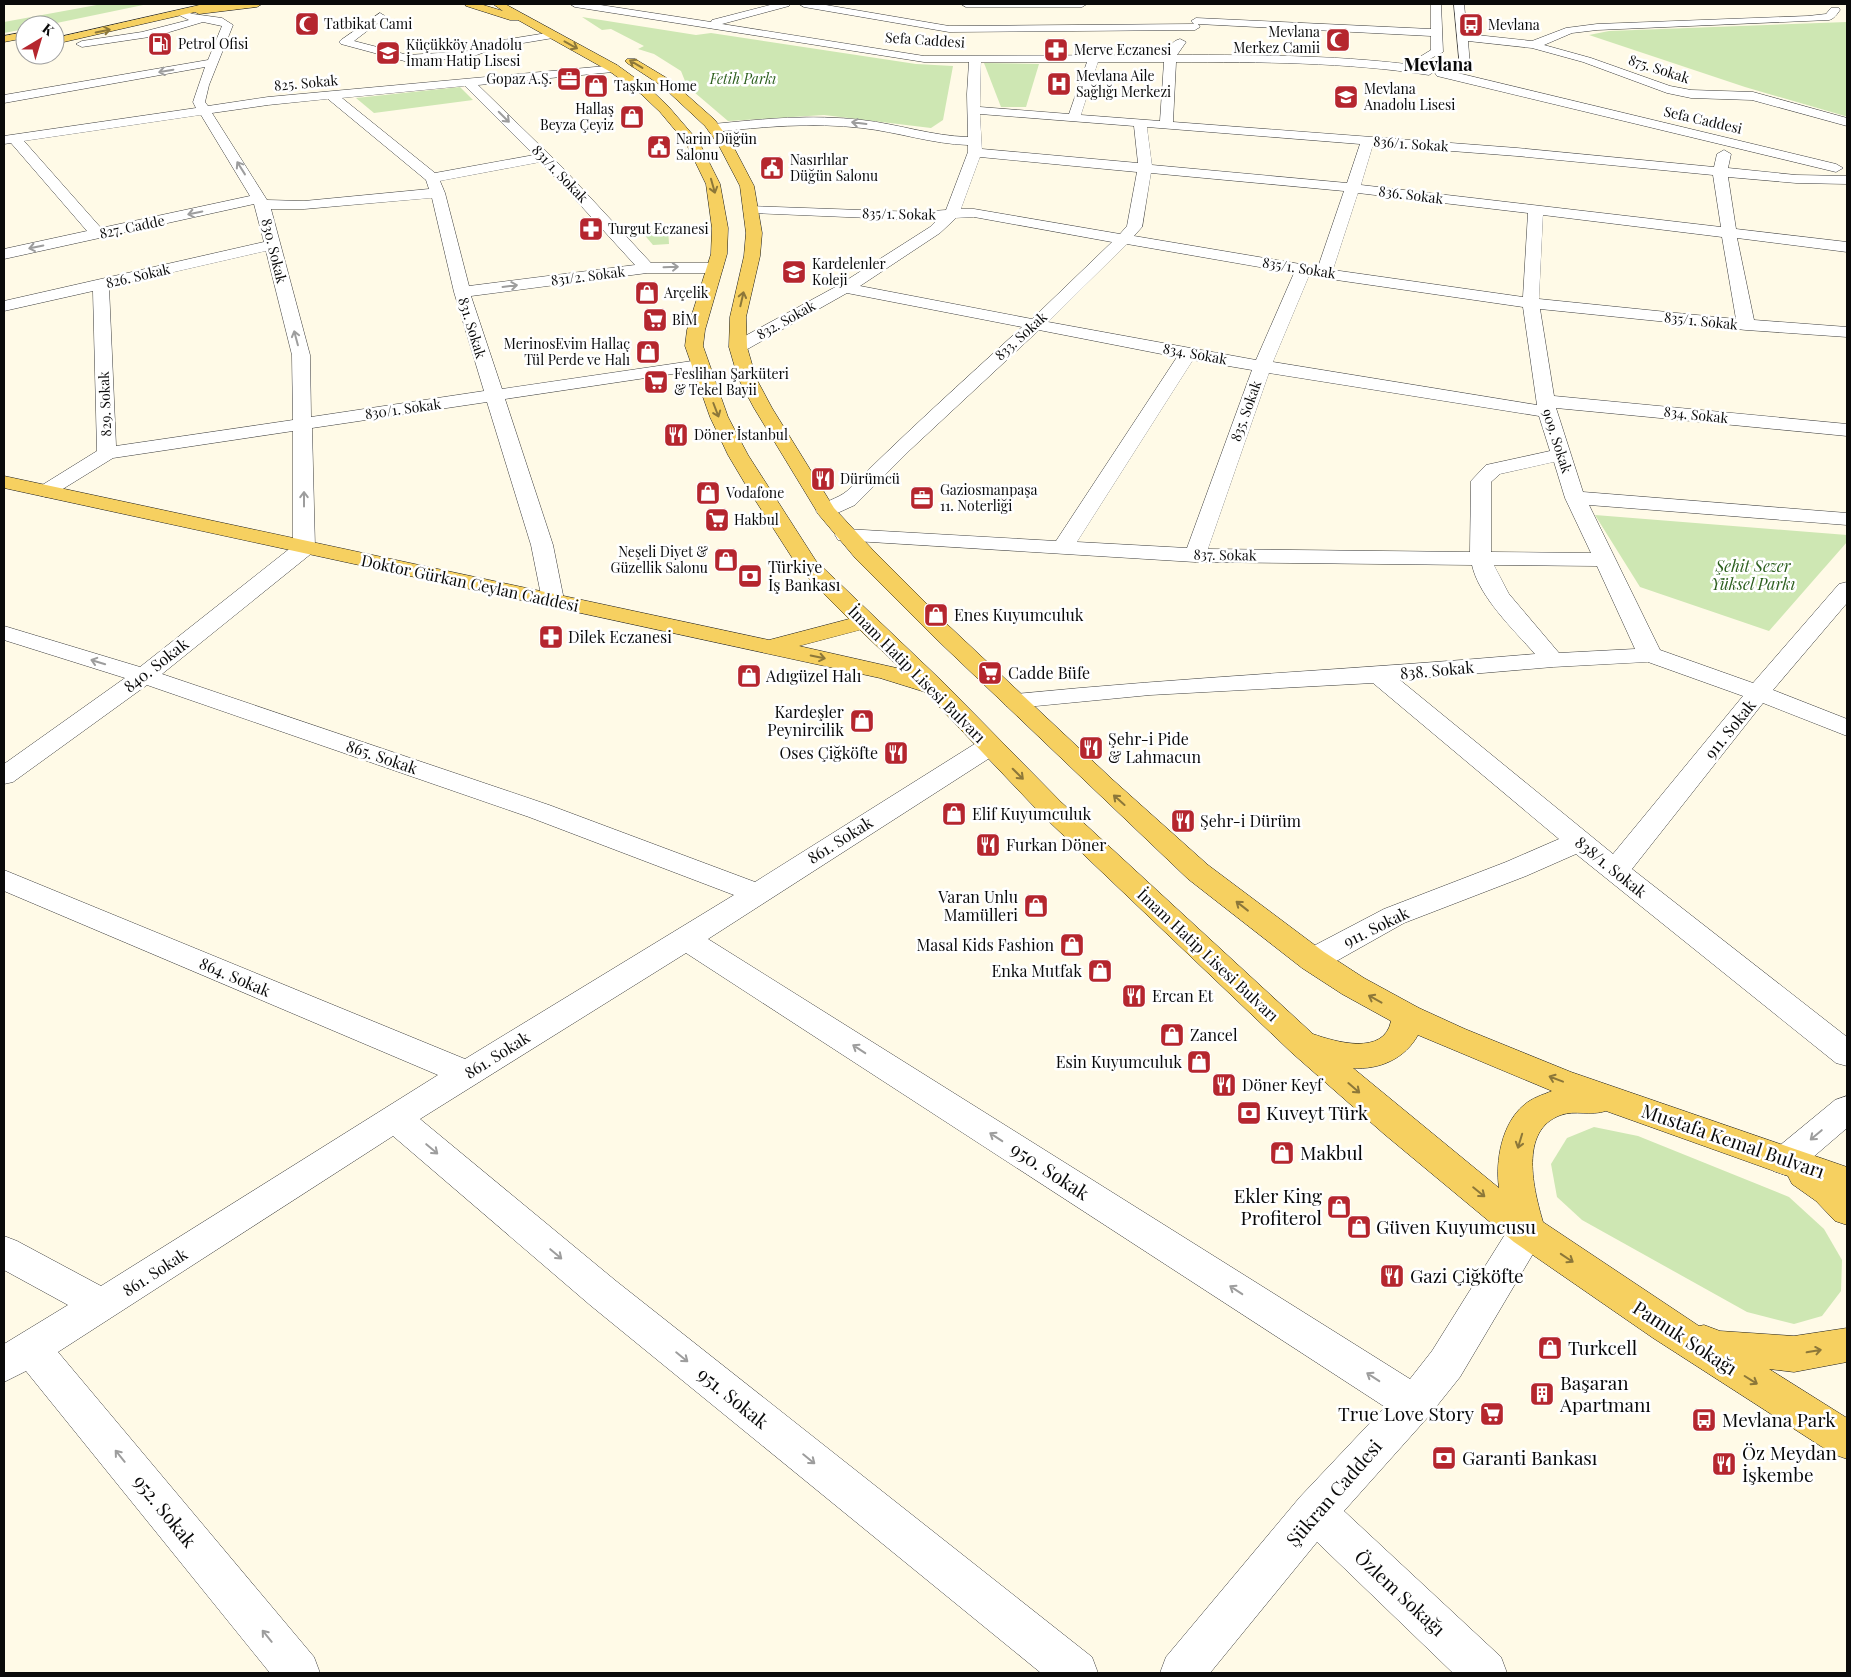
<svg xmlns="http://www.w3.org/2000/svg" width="1851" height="1677" font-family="'Playfair Display',serif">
	<rect width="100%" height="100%" fill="#fffae7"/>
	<g fill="#cee7b3">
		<polygon points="102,4 148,4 47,25 25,25 25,29 4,33 4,22"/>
		<polygon points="582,17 696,35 711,33 916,64 953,66 943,120 931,128 824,115 728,121 687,86 681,71 654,54 638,49 644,46 611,29 602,30"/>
		<polygon points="1847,22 1847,116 1845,116 1745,87 1589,35 1609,31"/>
		<polygon points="984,63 1039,64 1026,107 1001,107"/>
		<polygon points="460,87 473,100 374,113 356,98"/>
		<polygon points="668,229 669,244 653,245 642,232"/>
		<polygon points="1595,515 1847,535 1847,542 1769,631 1640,587"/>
		<polygon points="1594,1127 1638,1136 1789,1197 1824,1229 1842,1260 1841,1291 1822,1316 1794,1324 1747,1312 1582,1220 1557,1197 1551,1164 1567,1138"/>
	</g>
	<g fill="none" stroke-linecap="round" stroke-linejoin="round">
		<defs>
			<g id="minor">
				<path d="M570 4H594L711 22 712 20 774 4H790L789 6 722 24 924 56 1165 55C1168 48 1172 41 1180 39L1186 42 1177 55C1261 55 1345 55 1429 67L1435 71 1429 75C1345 62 1261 62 1176 62L1173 122 1517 148 1714 167 1717 154 1724 150 1731 154 1728 168 1796 175 1847 176V184L1796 183 1728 177 1736 229 1847 242V252L1737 238 1754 320 1847 327V337L1746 330 1540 309 1554 396 1847 424V436L1556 408 1583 492 1847 513V525L1589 505 1660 650 1753 683 1839 584 1847 582V603L1773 690 1847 719V736L1763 703 1632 869 1847 1037V1066L1836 1063 1576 854 1526 876 1404 923 1324 968 1313 971 1302 968 1298 960 1302 952 1384 909 1506 862 1559 839 1373 683 1150 695 1015 708 1006 706 1003 701 1006 696 1015 694C1188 677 1362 669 1535 654 1514 630 1479 597 1472 565L1195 562 838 540 835 535 838 530 846 529 1056 541 1177 357 1039 330 910 450 855 505 833 515 826 517 819 515 816 511C822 501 838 499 847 491 904 434 963 381 1022 327L847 293 744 351 738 352 732 351 729 347 732 343 839 285 930 227 938 219 918 220 752 213 747 212 745 209 747 206 918 212 946 210 968 152V145C932 144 898 132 862 128 812 122 763 127 713 132L706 128 713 124C763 119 812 114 862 120 898 124 932 136 968 137L967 94 969 62H924L575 7ZM981 62H1087L1069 114 980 107ZM1098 62H1164L1160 121 1081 115ZM980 114 1134 126 1138 163 982 149ZM1147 127 1360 144 1347 183 1152 165ZM1373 145 1517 156 1713 175 1721 227 1361 185ZM980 157 1137 172 1127 226 1120 234 974 209H961ZM1151 173 1344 191 1318 267 1134 236 1142 227ZM1358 193 1528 213 1523 297 1333 270ZM1543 215 1722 237 1736 319 1539 299ZM974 217 1112 242 1032 319 860 286 940 233 956 218ZM1127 244 1294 273 1256 360 1048 322ZM1309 276 1523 307 1537 405 1273 362ZM1193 360 1252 370 1187 548 1077 542ZM1269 373 1539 416 1550 451 1486 465 1471 481 1470 552 1208 549ZM1554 462 1565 498 1591 553 1491 552V482L1500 474ZM1494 565 1597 566 1635 649 1559 653 1509 594ZM1648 662 1743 696 1613 854 1400 680 1553 667Z"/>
				<polygon points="799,4 820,4 949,26 1194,24 1191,21 1196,18 1431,29 1431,4 1441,4 1443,52 1428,60 1420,60 1418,58 1431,50 1431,36 1198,24 1200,27 1195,30 949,32 804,7"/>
				<polygon points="961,4 1087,4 1082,7 966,7"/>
				<path d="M1454 4H1464L1467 34 1532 41 1566 28 1597 24 1808 16 1826 14 1831 8H1839L1840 10C1837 14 1834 19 1829 20L1597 30 1572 33 1544 45 1591 58 1670 86 1691 90 1753 92 1847 118V126L1752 100 1691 98 1667 93 1583 62 1532 48 1468 41 1470 66 1468 68H1460Z"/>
				<path d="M180 10 193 14 222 18 233 25 209 85 205 102 208 106 268 97 617 65 619 68 613 72 478 85 562 167 651 263H715L721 265 723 268 721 271 715 273H647L471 296 502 389 699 360 705 361 708 365 705 369 699 370 505 399 553 545 564 600 561 605 553 607 545 605 542 600 531 545 487 402 312 428 315 548 312 553 162 674 549 805 755 882 981 740 990 738 999 740 1003 746 999 752 708 939 1410 1379 1432 1351 1514 1220 1527 1216 1540 1220 1545 1231 1540 1242 1460 1377 1428 1417 1344 1511 1501 1657 1507 1673H1453L1317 1542 1210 1673H1160L1166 1657 1300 1497 1385 1407 686 953 420 1119 616 1281 1092 1657 1098 1673H1041L590 1305 393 1136 58 1352 314 1657 320 1673H270L26 1371 4 1382V1344L68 1305 4 1270V1236L17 1241 101 1286 438 1075 4 891V870L465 1059 734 895 529 817 147 685 13 782 4 784V764L125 678 4 640V626L140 667 293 546V431L113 458 53 495 46 497 39 495 36 491 39 487 97 451 93 291 4 311V301L264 242 254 204 4 259V249L87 231 11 143 4 144V136L196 108 193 102 205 67 4 103V95L208 60 222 26 203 22 156 36 82 47 76 44 82 41 142 32 189 20 175 13ZM465 86 534 155 435 173 342 98ZM328 99 426 180 429 189 304 201 267 200 212 113 268 105ZM201 115 250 196 101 228 24 141ZM541 162 635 265 469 286 445 193 440 181ZM432 198 454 292 484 391 311 417 310 355 271 209H304ZM266 251 292 355 293 420 116 446 109 287Z"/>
				<polygon points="380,13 385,16 384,18 354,41 408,55 469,51 497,41 553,32 559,35 553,38 499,47 471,57 408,62 341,44 339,42 341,40"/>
				<polygon points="1441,69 1836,164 1843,168 1836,172 1437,76 1435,73"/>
				<polygon points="1847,1096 1847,1128 1797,1171 1785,1175 1773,1171 1768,1161 1773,1151 1835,1100"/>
			</g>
			<g id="major">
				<polygon points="204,4 262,4 257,7 199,14 195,12 55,44 55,38"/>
				<path d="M465 4H480L503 11 493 4H505L617 65 649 88 668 106 699 142 720 184 728 228 727 254 705 330 703 346 728 417 748 455 816 561 944 683 1061 802 1313 1034C1336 1042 1384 1056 1391 1021L1342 994 1302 968 1188 879 933 636 856 559 819 515 754 408 738 378 729 347 730 317 744 256 746 233 740 186 718 144 705 126 662 86 627 63 625 61 627 59H635L670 80 715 120 732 144 754 186 762 233 760 256 746 317 747 347 756 378 772 408 834 508 872 549 949 626 1113 780 1208 865 1324 952 1364 978 1419 1008 1465 1029 1571 1072 1847 1167V1225L1835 1221 1816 1201 1792 1184 1788 1176 1606 1111C1591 1116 1575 1110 1561 1115 1518 1130 1534 1191 1543 1222L1699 1326 1704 1325 1720 1331 1794 1336 1847 1328V1362L1794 1372 1769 1369 1847 1418V1459L1833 1454 1653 1338 1514 1242 1384 1134 1292 1053 1041 814 925 692 880 678 4 488V476L769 640 849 619 800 570 750 492 728 455 710 417 685 346 687 330 711 254 712 228 706 184 686 143 660 112 641 94 609 71 518 20H510L466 6ZM860 630 901 669 799 646ZM1418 1035 1552 1091C1542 1095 1532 1098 1524 1105 1502 1123 1495 1161 1499 1188L1353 1068C1379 1070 1405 1059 1418 1035Z"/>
				<polygon points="25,32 25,38 4,42 4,36"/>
			</g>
		</defs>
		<use href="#minor" stroke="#3d3d3d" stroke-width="1"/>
		<use href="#major" stroke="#1b1b1b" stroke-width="1"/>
		<use href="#minor" fill="#fff" fill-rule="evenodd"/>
		<use href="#major" fill="#f6d060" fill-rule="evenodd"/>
	</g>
	<defs><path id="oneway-shaft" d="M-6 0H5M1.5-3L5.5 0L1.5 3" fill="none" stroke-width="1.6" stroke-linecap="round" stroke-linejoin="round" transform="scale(1.25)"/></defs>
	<g stroke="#8c7739">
		<use href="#oneway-shaft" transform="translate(103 31) rotate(-12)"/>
		<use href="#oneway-shaft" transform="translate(571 45) rotate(29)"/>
		<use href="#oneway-shaft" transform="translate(636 64) rotate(-149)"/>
		<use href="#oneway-shaft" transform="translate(713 186) rotate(74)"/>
		<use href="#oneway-shaft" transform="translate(742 299) rotate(-77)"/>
		<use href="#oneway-shaft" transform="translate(716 410) rotate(69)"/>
		<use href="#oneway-shaft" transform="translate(818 657) rotate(12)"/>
		<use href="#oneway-shaft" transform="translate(1018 774) rotate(45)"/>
		<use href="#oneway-shaft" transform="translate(1119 800) rotate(-138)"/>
		<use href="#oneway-shaft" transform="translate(1242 906) rotate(-142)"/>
		<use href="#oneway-shaft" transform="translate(1375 999) rotate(-151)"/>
		<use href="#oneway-shaft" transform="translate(1556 1079) rotate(-159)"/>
		<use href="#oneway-shaft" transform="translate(1354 1088) rotate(41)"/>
		<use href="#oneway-shaft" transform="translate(1520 1141) rotate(107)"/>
		<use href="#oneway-shaft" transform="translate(1479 1192) rotate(39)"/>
		<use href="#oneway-shaft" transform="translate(1567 1258) rotate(34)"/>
		<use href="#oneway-shaft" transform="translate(1814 1351) rotate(-10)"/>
		<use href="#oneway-shaft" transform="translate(1751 1380) rotate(32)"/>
	</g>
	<g stroke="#9d9d9d">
		<use href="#oneway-shaft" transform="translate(166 71) rotate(170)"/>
		<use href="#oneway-shaft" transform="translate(504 117) rotate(45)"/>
		<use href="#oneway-shaft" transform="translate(859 123) rotate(-173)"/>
		<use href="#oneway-shaft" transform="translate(241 168) rotate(-122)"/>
		<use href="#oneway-shaft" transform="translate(195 213) rotate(168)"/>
		<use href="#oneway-shaft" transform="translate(36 247) rotate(168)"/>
		<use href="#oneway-shaft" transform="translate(671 267) rotate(-2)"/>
		<use href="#oneway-shaft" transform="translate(510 286) rotate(-7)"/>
		<use href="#oneway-shaft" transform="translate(296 338) rotate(-105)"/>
		<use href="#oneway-shaft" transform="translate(304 499) rotate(-90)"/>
		<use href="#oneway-shaft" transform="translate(98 662) rotate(-163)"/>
		<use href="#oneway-shaft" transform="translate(859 1049) rotate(-147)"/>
		<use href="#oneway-shaft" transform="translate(1816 1135) rotate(140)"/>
		<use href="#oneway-shaft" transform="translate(996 1137) rotate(-147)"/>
		<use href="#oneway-shaft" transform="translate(432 1149) rotate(40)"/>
		<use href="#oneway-shaft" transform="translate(556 1254) rotate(40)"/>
		<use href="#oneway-shaft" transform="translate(1236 1290) rotate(-147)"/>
		<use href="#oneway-shaft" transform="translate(682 1357) rotate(39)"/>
		<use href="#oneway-shaft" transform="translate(1373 1377) rotate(-147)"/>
		<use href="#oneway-shaft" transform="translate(120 1456) rotate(-129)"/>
		<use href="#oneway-shaft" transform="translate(809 1459) rotate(39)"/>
		<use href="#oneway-shaft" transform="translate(267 1636) rotate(-129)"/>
	</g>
	<defs>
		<symbol id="mosque-square" viewBox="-11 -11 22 22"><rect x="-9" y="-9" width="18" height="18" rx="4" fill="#b5262e" stroke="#fff"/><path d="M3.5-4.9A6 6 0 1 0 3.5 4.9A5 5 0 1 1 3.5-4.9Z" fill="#fff"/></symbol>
		<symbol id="bus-square" viewBox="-11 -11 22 22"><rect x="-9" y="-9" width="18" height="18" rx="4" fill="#b5262e" stroke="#fff"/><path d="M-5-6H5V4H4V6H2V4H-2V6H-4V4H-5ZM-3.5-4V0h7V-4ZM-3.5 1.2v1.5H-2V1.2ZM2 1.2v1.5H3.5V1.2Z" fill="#fff"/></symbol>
		<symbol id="fuel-square" viewBox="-11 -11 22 22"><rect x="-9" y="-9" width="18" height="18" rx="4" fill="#b5262e" stroke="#fff"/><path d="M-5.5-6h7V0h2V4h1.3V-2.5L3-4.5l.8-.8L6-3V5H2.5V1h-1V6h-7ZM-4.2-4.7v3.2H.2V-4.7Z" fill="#fff"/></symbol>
		<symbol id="pharmacy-square" viewBox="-11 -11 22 22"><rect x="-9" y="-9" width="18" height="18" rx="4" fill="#b5262e" stroke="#fff"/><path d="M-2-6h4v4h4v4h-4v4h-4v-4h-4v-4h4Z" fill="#fff"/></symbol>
		<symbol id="school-square" viewBox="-11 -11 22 22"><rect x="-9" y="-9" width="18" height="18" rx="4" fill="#b5262e" stroke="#fff"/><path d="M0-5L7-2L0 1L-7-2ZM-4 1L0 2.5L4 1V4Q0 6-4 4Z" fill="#fff"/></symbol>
		<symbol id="office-square" viewBox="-11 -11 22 22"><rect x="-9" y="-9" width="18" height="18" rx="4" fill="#b5262e" stroke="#fff"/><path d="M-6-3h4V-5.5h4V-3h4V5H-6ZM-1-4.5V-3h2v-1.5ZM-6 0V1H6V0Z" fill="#fff"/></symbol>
		<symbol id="hospital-square" viewBox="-11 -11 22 22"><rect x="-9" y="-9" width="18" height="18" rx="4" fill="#b5262e" stroke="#fff"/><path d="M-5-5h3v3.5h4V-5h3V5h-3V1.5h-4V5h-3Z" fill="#fff"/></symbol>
		<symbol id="shop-square" viewBox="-11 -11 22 22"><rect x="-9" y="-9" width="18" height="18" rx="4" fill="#b5262e" stroke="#fff"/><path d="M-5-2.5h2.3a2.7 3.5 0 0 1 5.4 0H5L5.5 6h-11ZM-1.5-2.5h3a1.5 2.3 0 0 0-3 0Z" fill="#fff"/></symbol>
		<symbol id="civic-square" viewBox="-11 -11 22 22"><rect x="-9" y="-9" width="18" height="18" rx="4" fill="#b5262e" stroke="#fff"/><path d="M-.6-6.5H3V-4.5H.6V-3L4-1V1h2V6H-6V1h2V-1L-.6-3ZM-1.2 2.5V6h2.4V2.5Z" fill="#fff"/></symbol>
		<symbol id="supermarket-square" viewBox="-11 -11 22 22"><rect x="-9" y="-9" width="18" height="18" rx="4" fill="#b5262e" stroke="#fff"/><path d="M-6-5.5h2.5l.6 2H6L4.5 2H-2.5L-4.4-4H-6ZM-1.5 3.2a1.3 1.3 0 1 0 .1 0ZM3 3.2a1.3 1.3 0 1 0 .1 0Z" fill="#fff"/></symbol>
		<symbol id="restaurant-square" viewBox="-11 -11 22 22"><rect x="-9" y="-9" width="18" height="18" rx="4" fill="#b5262e" stroke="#fff"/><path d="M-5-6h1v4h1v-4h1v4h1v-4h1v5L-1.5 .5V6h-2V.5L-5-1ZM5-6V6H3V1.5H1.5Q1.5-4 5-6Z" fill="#fff"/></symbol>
		<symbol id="bank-square" viewBox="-11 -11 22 22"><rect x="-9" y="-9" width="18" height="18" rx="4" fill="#b5262e" stroke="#fff"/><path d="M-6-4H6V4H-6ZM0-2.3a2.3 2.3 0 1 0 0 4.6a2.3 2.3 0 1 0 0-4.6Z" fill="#fff"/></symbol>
		<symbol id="building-square" viewBox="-11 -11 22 22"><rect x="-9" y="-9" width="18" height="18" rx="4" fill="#b5262e" stroke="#fff"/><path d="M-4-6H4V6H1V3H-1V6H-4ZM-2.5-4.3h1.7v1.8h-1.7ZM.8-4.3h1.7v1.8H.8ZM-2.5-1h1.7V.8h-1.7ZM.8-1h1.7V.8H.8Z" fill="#fff"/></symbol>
	</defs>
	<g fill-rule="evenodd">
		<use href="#mosque-square" x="293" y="10" width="28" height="28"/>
		<use href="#bus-square" x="1457" y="11" width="28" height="28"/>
		<use href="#mosque-square" x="1324" y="26" width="28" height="28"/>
		<use href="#fuel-square" x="146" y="30" width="28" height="28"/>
		<use href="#pharmacy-square" x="1042" y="36" width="28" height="28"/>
		<use href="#school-square" x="374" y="39" width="28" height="28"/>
		<use href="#office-square" x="555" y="65" width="28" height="28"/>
		<use href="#hospital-square" x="1045" y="70" width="28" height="28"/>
		<use href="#shop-square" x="582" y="72" width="28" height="28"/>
		<use href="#school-square" x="1332" y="83" width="28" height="28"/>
		<use href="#shop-square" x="618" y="103" width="28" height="28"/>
		<use href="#civic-square" x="645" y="133" width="28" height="28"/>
		<use href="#civic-square" x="758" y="154" width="28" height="28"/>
		<use href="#pharmacy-square" x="577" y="215" width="28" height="28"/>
		<use href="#school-square" x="780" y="258" width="28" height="28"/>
		<use href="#shop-square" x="633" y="279" width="28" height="28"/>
		<use href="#supermarket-square" x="641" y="306" width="28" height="28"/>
		<use href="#shop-square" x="634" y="338" width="28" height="28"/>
		<use href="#supermarket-square" x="642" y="368" width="28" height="28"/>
		<use href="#restaurant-square" x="662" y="421" width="28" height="28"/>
		<use href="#restaurant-square" x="809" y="465" width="28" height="28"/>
		<use href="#shop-square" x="694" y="479" width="28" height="28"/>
		<use href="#office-square" x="908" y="484" width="28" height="28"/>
		<use href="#supermarket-square" x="703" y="506" width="28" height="28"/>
		<use href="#shop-square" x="712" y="546" width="28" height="28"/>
		<use href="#bank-square" x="736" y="562" width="28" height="28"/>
		<use href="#shop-square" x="922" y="601" width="28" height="28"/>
		<use href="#pharmacy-square" x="537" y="623" width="28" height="28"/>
		<use href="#supermarket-square" x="976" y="659" width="28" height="28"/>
		<use href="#shop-square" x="735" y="662" width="28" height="28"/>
		<use href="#shop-square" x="848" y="707" width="28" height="28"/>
		<use href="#restaurant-square" x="1077" y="734" width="28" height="28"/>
		<use href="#restaurant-square" x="882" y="739" width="28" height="28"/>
		<use href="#shop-square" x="940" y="800" width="28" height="28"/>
		<use href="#restaurant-square" x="1169" y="807" width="28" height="28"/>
		<use href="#restaurant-square" x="974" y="831" width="28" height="28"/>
		<use href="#shop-square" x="1022" y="892" width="28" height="28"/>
		<use href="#shop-square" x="1058" y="931" width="28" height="28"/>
		<use href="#shop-square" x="1086" y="957" width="28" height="28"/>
		<use href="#restaurant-square" x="1120" y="982" width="28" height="28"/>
		<use href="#shop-square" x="1158" y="1021" width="28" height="28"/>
		<use href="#shop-square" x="1185" y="1048" width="28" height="28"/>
		<use href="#restaurant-square" x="1210" y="1071" width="28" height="28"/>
		<use href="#bank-square" x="1235" y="1099" width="28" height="28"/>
		<use href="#shop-square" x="1268" y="1139" width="28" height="28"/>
		<use href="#shop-square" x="1325" y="1193" width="28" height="28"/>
		<use href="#shop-square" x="1345" y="1213" width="28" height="28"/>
		<use href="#restaurant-square" x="1378" y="1262" width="28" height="28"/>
		<use href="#shop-square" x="1536" y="1334" width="28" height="28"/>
		<use href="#building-square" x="1528" y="1380" width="28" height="28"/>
		<use href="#supermarket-square" x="1478" y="1400" width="28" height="28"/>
		<use href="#bus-square" x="1690" y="1406" width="28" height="28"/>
		<use href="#bank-square" x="1430" y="1444" width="28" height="28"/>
		<use href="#restaurant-square" x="1710" y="1450" width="28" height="28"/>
	</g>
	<g text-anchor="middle" stroke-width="5" stroke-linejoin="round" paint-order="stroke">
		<g font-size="14" fill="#0a0a0a" stroke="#fff" text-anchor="start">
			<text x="324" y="29">Tatbikat Cami</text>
			<text x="1488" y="30">Mevlana</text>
			<text x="1320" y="37" text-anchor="end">Mevlana<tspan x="1320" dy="16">Merkez Camii</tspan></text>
			<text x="178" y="49">Petrol Ofisi</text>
			<text x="406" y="50">Küçükköy Anadolu<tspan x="406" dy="16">İmam Hatip Lisesi</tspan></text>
			<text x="1074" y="55">Merve Eczanesi</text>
			<text x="1076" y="81">Mevlana Aile<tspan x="1076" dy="16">Sağlığı Merkezi</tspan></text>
			<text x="552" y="84" text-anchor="end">Gopaz A.Ş.</text>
			<text x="614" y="91">Taşkın Home</text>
			<text x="1364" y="94">Mevlana<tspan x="1364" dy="16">Anadolu Lisesi</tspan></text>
			<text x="614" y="114" text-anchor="end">Hallaş<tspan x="614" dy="16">Beyza Çeyiz</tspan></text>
			<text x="676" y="144">Narin Düğün<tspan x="676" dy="16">Salonu</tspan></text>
			<text x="790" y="165">Nasırlılar<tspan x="790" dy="16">Düğün Salonu</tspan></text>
			<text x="608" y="234">Turgut Eczanesi</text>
			<text x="812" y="269">Kardelenler<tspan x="812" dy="16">Koleji</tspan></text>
			<text x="664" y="298">Arçelik</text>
			<text x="672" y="325">BİM</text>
			<text x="630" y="349" text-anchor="end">MerinosEvim Hallaç<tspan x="630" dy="16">Tül Perde ve Halı</tspan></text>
			<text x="674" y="379">Feslihan Şarküteri<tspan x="674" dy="16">&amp; Tekel Bayii</tspan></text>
			<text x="694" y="440">Döner İstanbul</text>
			<text x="840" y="484">Dürümcü</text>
			<text x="940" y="495">Gaziosmanpaşa<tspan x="940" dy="16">11. Noterliği</tspan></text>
			<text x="726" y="498">Vodafone</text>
			<text x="734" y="525">Hakbul</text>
			<text x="708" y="557" text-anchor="end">Neşeli Diyet &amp;<tspan x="708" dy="16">Güzellik Salonu</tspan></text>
		</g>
		<g font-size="14" fill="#0a0a0a" stroke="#fff">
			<text transform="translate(925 40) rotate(4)" y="5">Sefa Caddesi</text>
			<text transform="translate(1659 69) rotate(18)" y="5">875. Sokak</text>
			<text transform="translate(306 83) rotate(-5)" y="5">825. Sokak</text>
			<text transform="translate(1703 120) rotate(13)" y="5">Sefa Caddesi</text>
			<text transform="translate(1411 144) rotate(4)" y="5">836/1. Sokak</text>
			<text transform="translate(560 174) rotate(46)" y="5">831/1. Sokak</text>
			<text transform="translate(1411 195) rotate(7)" y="5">836. Sokak</text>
			<text transform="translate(899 214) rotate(1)" y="5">835/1. Sokak</text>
			<text transform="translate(132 227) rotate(-12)" y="5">827. Cadde</text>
			<text transform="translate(274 251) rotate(76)" y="5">830. Sokak</text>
			<text transform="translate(1299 268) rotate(9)" y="5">835/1. Sokak</text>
			<text transform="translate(138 276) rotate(-13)" y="5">826. Sokak</text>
			<text transform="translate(588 276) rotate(-7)" y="5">831/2. Sokak</text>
			<text transform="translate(786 320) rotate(-29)" y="5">832. Sokak</text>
			<text transform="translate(1701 321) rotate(6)" y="5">835/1. Sokak</text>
			<text transform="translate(472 328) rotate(73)" y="5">831. Sokak</text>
			<text transform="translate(1021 336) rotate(-42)" y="5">833. Sokak</text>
			<text transform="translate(1195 354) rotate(10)" y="5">834. Sokak</text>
			<text transform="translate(105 404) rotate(-92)" y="5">829. Sokak</text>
			<text transform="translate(403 409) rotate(-8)" y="5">830/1. Sokak</text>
			<text transform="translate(1246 411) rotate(-70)" y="5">835. Sokak</text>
			<text transform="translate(1696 415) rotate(6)" y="5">834. Sokak</text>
			<text transform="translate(1557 441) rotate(72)" y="5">909. Sokak</text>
			<text transform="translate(1225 555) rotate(1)" y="5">837. Sokak</text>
		</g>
		<g font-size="14" font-style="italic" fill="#2b5e1d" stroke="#fff">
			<text x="743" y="84">Fetih Parkı</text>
		</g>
		<g font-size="16" font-style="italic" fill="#2b5e1d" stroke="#fff">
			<text x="1753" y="572">Şehit Sezer<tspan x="1753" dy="18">Yüksel Parkı</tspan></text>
		</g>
		<g font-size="16" fill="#0a0a0a" stroke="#fff" text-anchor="start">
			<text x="768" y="573">Türkiye<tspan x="768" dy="18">İş Bankası</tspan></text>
			<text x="954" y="621">Enes Kuyumculuk</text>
			<text x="568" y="643">Dilek Eczanesi</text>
			<text x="1008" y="679">Cadde Büfe</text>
			<text x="766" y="682">Adıgüzel Halı</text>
			<text x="844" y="718" text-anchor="end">Kardeşler<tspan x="844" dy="18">Peynircilik</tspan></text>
			<text x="1108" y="745">Şehr-i Pide<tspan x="1108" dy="18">&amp; Lahmacun</tspan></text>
			<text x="878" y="759" text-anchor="end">Oses Çiğköfte</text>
			<text x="972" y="820">Elif Kuyumculuk</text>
			<text x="1200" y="827">Şehr-i Dürüm</text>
			<text x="1006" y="851">Furkan Döner</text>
			<text x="1018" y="903" text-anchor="end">Varan Unlu<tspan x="1018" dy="18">Mamülleri</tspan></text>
			<text x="1054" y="951" text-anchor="end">Masal Kids Fashion</text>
			<text x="1082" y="977" text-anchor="end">Enka Mutfak</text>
			<text x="1152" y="1002">Ercan Et</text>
			<text x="1190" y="1041">Zancel</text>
			<text x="1182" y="1068" text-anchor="end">Esin Kuyumculuk</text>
			<text x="1242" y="1091">Döner Keyf</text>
		</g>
		<g font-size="16" fill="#0a0a0a" stroke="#fff">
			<text transform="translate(470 583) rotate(12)" y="6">Doktor Gürkan Ceylan Caddesi</text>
			<text transform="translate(156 665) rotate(-38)" y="6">840. Sokak</text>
			<text transform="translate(1437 670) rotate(-5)" y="6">838. Sokak</text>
			<text transform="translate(917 674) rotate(45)" y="6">İmam Hatip Lisesi Bulvarı</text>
			<text transform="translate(1730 729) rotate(-51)" y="6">911. Sokak</text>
			<text transform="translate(382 757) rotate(19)" y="6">865. Sokak</text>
			<text transform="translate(840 840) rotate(-32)" y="6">861. Sokak</text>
			<text transform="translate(1611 867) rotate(39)" y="6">838/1. Sokak</text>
			<text transform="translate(1376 927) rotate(-26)" y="6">911. Sokak</text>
			<text transform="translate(1208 955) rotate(43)" y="6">İmam Hatip Lisesi Bulvarı</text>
			<text transform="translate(235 977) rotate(23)" y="6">864. Sokak</text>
			<text transform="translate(497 1055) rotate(-32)" y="6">861. Sokak</text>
			<text transform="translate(155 1272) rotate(-33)" y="6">861. Sokak</text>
		</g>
		<g font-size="18" font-weight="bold" fill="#0a0a0a" stroke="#fff">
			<text x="1438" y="71">Mevlana</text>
		</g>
		<g font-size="19" fill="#0a0a0a" stroke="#fff" text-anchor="start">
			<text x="1266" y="1120">Kuveyt Türk</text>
			<text x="1300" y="1160">Makbul</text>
			<text x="1322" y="1203" text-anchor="end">Ekler King<tspan x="1322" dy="22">Profiterol</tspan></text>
			<text x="1376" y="1234">Güven Kuyumcusu</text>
			<text x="1410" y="1283">Gazi Çiğköfte</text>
			<text x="1568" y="1355">Turkcell</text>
			<text x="1560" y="1390">Başaran<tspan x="1560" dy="22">Apartmanı</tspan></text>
			<text x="1474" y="1421" text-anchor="end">True Love Story</text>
			<text x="1722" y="1427">Mevlana Park</text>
			<text x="1742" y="1460">Öz Meydan<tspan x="1742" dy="22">İşkembe</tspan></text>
			<text x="1462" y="1465">Garanti Bankası</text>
		</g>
		<g font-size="19" fill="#0a0a0a" stroke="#fff">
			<text transform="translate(1733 1141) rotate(19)" y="7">Mustafa Kemal Bulvarı</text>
			<text transform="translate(1050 1171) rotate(33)" y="7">950. Sokak</text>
			<text transform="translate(1685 1338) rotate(33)" y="7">Pamuk Sokağı</text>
			<text transform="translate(733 1398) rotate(39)" y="7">951. Sokak</text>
			<text transform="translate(1334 1493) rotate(-49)" y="7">Şükran Caddesi</text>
			<text transform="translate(165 1511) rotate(51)" y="7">952. Sokak</text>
			<text transform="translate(1400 1593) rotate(43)" y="7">Özlem Sokağı</text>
		</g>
	</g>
	<rect width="1851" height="1677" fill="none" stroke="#0a0a0a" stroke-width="10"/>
	<g transform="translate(40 40) rotate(38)"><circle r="24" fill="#ffffff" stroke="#9d9d9d"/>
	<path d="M0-4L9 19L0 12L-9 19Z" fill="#b5262e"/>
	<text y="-8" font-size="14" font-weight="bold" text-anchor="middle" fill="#0a0a0a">K</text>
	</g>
</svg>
